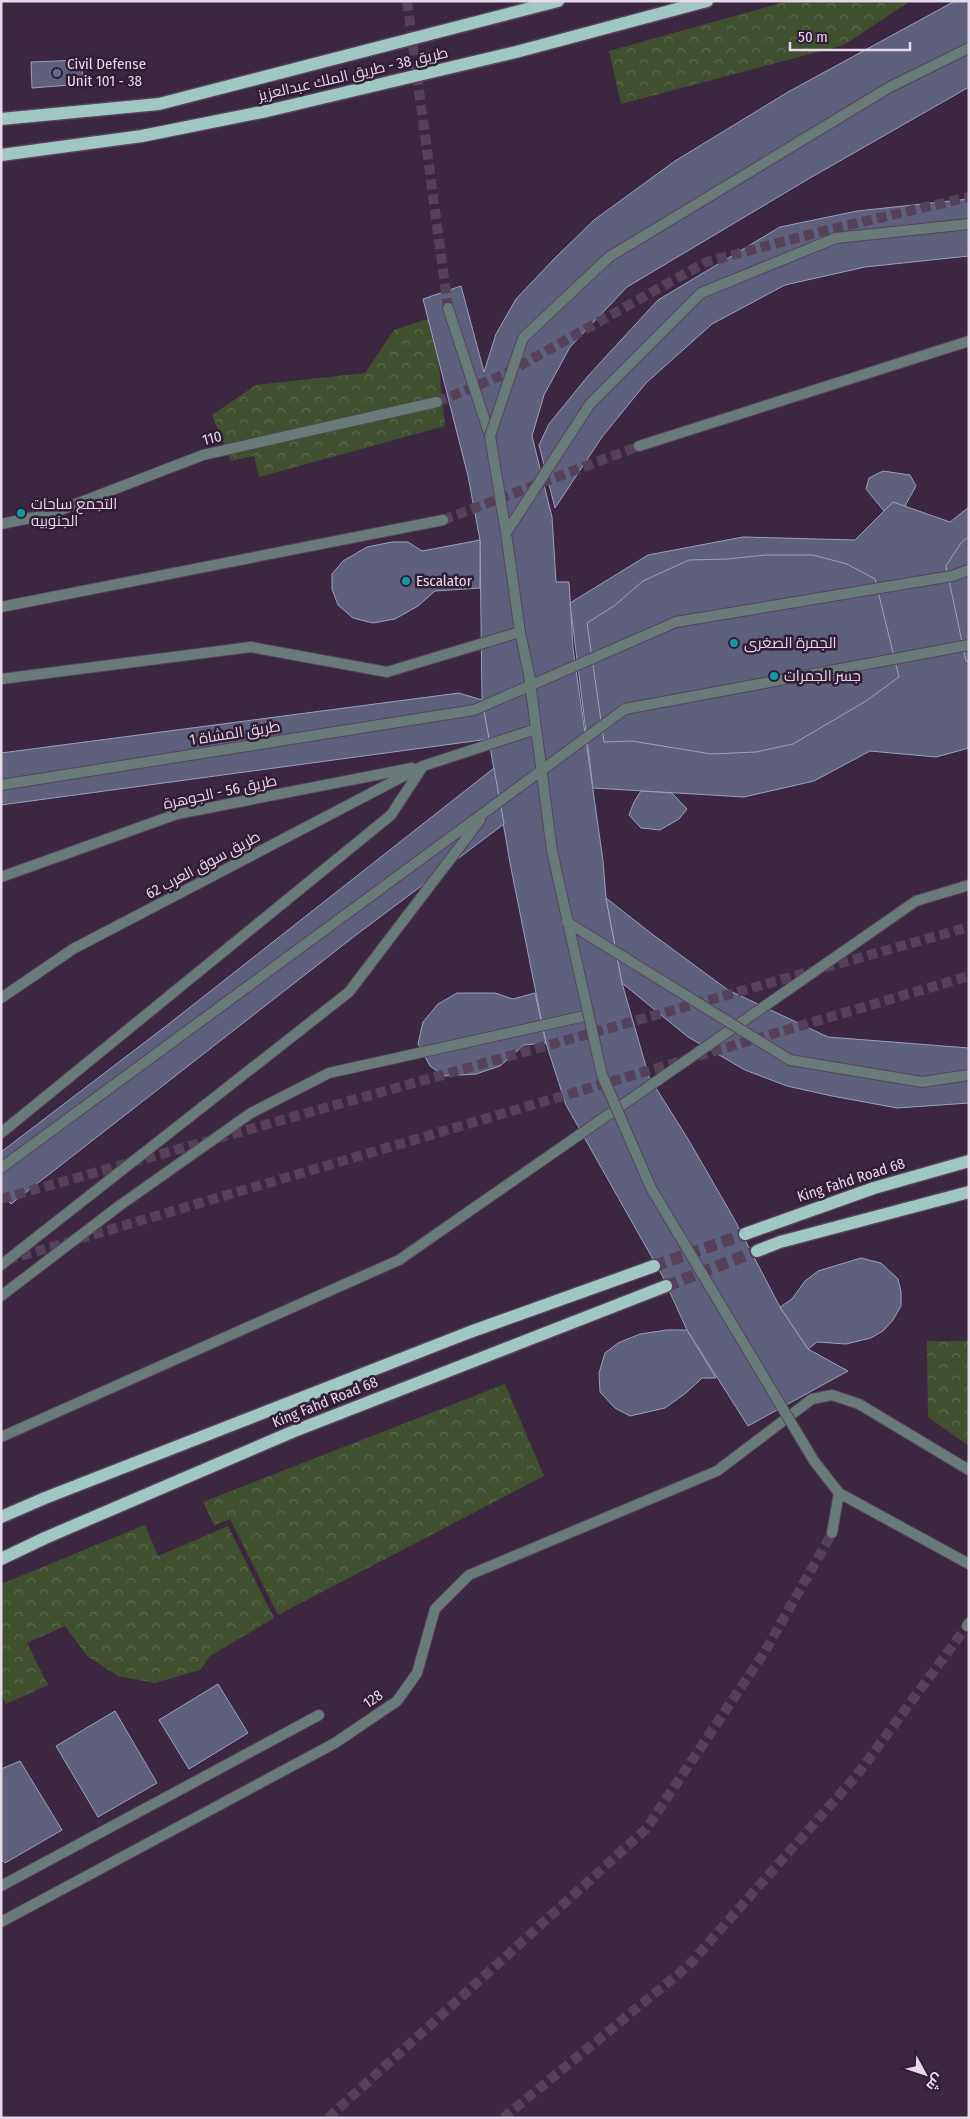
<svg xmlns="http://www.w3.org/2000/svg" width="970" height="2119" font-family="'Fira Sans Condensed',Cairo,sans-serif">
	<defs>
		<pattern id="park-crowns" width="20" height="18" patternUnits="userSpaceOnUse" patternTransform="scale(1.25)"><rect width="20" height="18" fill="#40502f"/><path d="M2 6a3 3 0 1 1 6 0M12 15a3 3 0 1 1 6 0" fill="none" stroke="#5c694d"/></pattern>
	</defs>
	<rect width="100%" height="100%" fill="#3b273f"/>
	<g fill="url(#park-crowns)">
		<polygon points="788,1 910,1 844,45 621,104 609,51"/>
		<polygon points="434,317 445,426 259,477 254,456 231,461 212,415 256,385 365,373 394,330"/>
		<polygon points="927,1341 969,1341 969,1446 928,1417"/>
		<polygon points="505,1384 544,1476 278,1615 230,1519 214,1525 203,1502"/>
		<polygon points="145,1525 158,1556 228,1526 274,1618 210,1656 200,1670 155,1683 118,1676 87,1656 65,1626 27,1643 48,1685 6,1704 1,1694 1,1584"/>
	</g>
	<g fill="#5e607e" stroke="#9c9fc0">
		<polygon points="955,1 969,1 969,87 810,178 627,287 570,347 544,395 532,436 552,517 556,582 569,582 573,648 603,861 606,898 622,983 649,1077 688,1139 733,1217 780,1307 808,1349 848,1371 748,1426 687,1330 663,1277 566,1105 546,1043 510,863 482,700 480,540 468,476 423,299 461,286 484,372 496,334 516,299 554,259 594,220 675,161 788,92"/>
		<polygon points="83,60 82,84 32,88 31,62"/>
		<polygon points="969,199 969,256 865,267 785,285 712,324 646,383 602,437 555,508 539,445 549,424 588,376 658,300 780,227 857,211"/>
		<polygon points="883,471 910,475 916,486 905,506 884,511 866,489 869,478"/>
		<polygon points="893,502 950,522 969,507 969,748 936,757 870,751 814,781 744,797 593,788 570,603 648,555 743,537 855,540"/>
		<polygon points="969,536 969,662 966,661 946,566 961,543"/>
		<polygon points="480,540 480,588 435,591 418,606 395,619 373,623 353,618 338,605 332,589 332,574 343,561 367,547 392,542 408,542 422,551"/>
		<polygon points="766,555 813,555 847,564 875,579 899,677 866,701 793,744 756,752 711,754 632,741 604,742 587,623 614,606 643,581 689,560 728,559"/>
		<polygon points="459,693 482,700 489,739 1,805 1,753"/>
		<polygon points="494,768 504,824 356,935 11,1204 1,1193 1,1152 170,1023"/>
		<polygon points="641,791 672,793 687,809 679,819 660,830 641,828 629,815 634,802"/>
		<polygon points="606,898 652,934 728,990 828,1037 969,1048 969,1103 897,1108 832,1096 787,1086 745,1070 688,1037 622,983"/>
		<polygon points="457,993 495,993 513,999 535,993 546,1043 524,1045 500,1066 476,1074 444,1076 430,1066 418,1044 423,1022 438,1004"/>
		<polygon points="861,1258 881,1263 898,1279 901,1292 901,1306 893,1320 883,1331 871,1338 846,1344 817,1342 808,1349 780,1307 792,1299 805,1281 818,1271"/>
		<polygon points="667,1330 687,1330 716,1378 702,1378 686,1393 665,1408 630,1416 615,1408 600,1392 599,1373 605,1353 618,1343 640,1334"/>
		<polygon points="218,1684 248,1733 189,1769 159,1720"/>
		<polygon points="115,1711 157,1783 98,1817 56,1746"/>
		<polygon points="20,1761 62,1830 5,1863 1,1859 1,1769"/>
	</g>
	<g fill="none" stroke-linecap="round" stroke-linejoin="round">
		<g stroke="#554258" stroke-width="10" stroke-dasharray="10 5" stroke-linecap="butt">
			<polyline points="407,1 448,308"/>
			<polyline points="437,402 505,374 706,262 827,230 969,197"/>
			<polyline points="443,520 639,446"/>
			<polyline points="1,1199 969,927"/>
			<polyline points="7,1260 969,976"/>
			<polyline points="328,2118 646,1829 764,1653 832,1533"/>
			<polyline points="503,2118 688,1966 857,1775 967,1626"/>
		</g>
		<g stroke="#554258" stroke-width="12" stroke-dasharray="12 6" stroke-linecap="butt">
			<polyline points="654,1266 745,1234"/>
			<polyline points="666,1286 757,1251"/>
		</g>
		<defs>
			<g id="street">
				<polyline points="448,308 490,436"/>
				<polyline points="639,446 969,341"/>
				<polyline points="1,524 50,514 203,455 437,402"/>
				<polyline points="506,533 520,632 529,674 552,851"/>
				<polyline points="1,607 443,520"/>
				<polyline points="1,679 251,647 387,672 520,632"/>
				<polyline points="1,785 474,710 676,622 952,576 969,570"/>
				<polyline points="1,877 177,814 412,768"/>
				<polyline points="1,998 73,949 421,767"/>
				<polyline points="1,1133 391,815 423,766 536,729"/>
				<polyline points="1,1168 625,709 969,645"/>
				<polyline points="1,1265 349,992 480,820"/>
				<polyline points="1,1296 119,1206 251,1113 329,1073 589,1015"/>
				<polyline points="1,1437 399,1260 916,901 969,885"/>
				<polyline points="814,1461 839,1493 969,1564"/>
				<polyline points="832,1533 839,1493"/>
				<polyline points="967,1626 969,1623"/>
				<polyline points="1,1886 319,1715"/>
				<polyline points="1,1922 335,1743 397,1701 417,1673 435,1609 469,1575 717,1471 812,1399 832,1395 859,1404 969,1470"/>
			</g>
			<g id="primary">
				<polyline points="1,119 159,104 558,1"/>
				<polyline points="1,155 142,136 267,111 516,52 707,1"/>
				<polyline points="745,1234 874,1188 969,1161"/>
				<polyline points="757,1251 780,1242 969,1192"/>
				<polyline points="1,1517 45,1498 470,1332 654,1266"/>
				<polyline points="1,1559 45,1538 292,1432 666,1286"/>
			</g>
		</defs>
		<use href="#street" stroke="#56435a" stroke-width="12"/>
		<use href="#primary" stroke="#56435a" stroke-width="15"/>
		<use href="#street" stroke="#697b79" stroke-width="10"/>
		<use href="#primary" stroke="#a0c7c2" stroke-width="12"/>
		<defs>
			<g id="street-bridge">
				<polyline points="506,533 490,436 523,338 609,257 890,87 969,48"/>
				<polyline points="506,533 590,404 701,293 836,238 969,224"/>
				<polyline points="552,851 602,1075 651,1188 814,1461"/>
				<polyline points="567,922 790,1060 922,1082 969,1075"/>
			</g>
		</defs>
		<use href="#street-bridge" stroke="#56435a" stroke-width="12" stroke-linecap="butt"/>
		<use href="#street-bridge" stroke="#697b79" stroke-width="10"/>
	</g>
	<circle fill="#5c6f8a" stroke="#311d34" stroke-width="2" cx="57" cy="73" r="5"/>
	<g fill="#0f9aa8" stroke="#311d34" stroke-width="2">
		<circle cx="21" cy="513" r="5"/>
		<circle cx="406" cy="581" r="5"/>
		<circle cx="734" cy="643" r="5"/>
		<circle cx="774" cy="676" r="5"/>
	</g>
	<g text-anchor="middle" stroke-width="5" stroke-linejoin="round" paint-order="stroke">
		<g font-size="15" fill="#e6d9e8" stroke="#311d34" text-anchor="start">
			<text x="67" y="69">Civil Defense<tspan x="67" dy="17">Unit 101 - 38</tspan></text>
			<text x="31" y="509">التجمع ساحات<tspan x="31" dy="17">الجنوبيه</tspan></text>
			<text x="416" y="586">Escalator</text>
			<text x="744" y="648">الجمرة الصغرى</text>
			<text x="784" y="681">جسر الجمرات</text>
		</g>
		<g font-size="15" fill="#e6d9e8" stroke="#311d34">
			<text transform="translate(353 74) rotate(-13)" y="5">طريق 38 - طريق الملك عبدالعزيز</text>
			<text transform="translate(212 438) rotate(-14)" y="5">110</text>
			<text transform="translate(235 733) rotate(-9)" y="5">طريق المشاة 1</text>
			<text transform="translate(220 792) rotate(-12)" y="5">طريق 56 - الجوهرة</text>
			<text transform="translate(203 865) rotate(-28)" y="5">طريق سوق العرب 62</text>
			<text transform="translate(851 1180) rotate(-18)" y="5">King Fahd Road 68</text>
			<text transform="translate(325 1402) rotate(-22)" y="5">King Fahd Road 68</text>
			<text transform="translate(373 1699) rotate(-34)" y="5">128</text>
		</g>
	</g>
	<rect width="970" height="2119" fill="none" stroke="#e6d9e8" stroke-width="5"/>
	<g transform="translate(925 2074) rotate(130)" stroke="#311d34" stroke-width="4" paint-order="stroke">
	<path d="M0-4L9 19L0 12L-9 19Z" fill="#e6d9e8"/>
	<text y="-8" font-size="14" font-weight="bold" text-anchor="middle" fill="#e6d9e8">ش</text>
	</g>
	<path d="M790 42v8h120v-8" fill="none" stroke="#e6d9e8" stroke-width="2.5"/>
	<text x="798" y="42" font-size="15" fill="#e6d9e8" stroke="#311d34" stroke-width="4" paint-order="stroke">50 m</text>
</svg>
